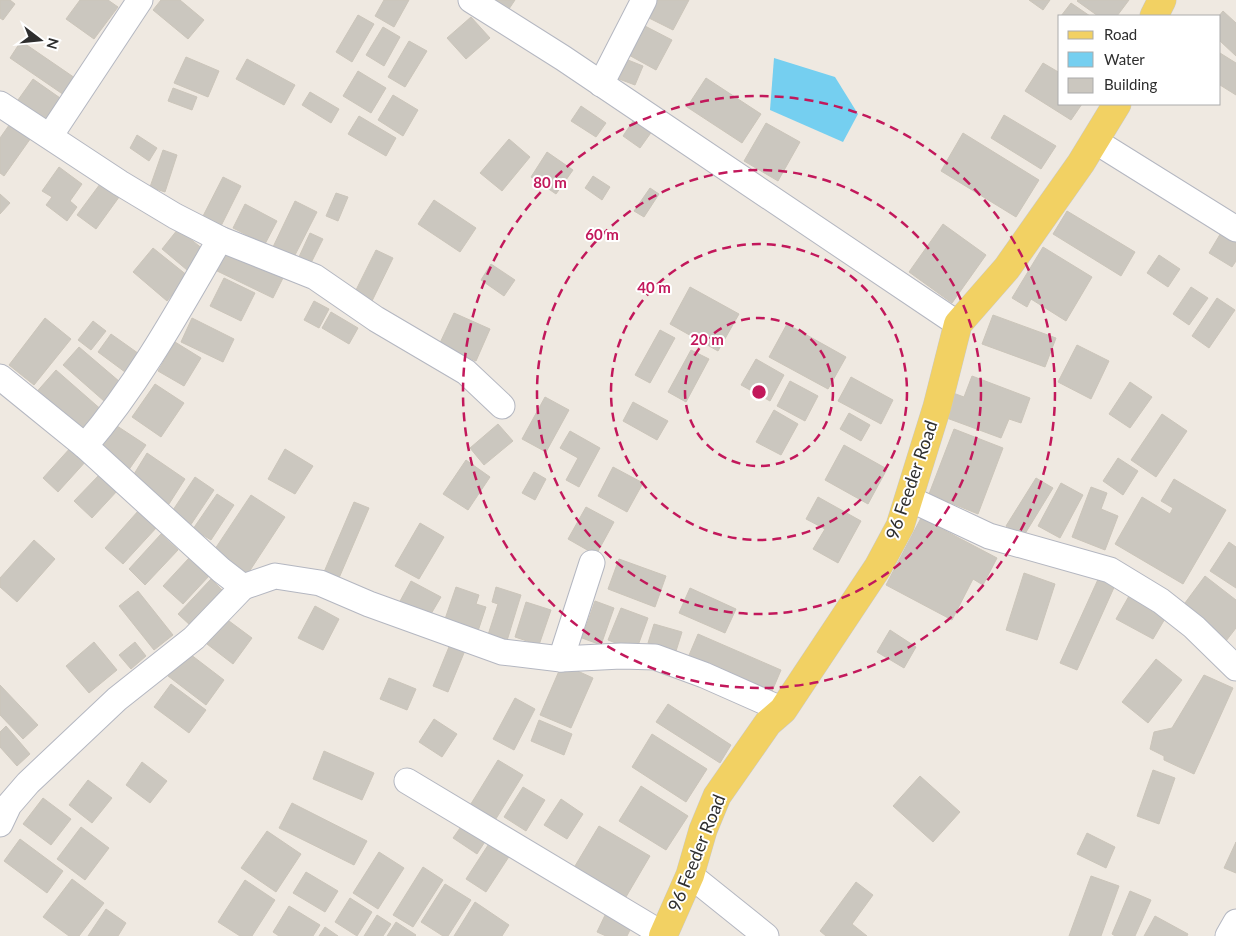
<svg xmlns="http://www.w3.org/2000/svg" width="1236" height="936" font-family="Lato,sans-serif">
	<rect width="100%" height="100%" fill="#efe9e1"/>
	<polygon fill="#75cff0" points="774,58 835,77 858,114 843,142 770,110"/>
	<g fill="#cbc7bf" stroke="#cbc5ba">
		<polygon points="0,0 10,0 15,4 3,20 0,18"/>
		<polygon points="80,0 108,0 118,7 94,39 66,19"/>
		<polygon points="161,0 180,0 204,20 188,39 153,10"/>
		<polygon points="384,0 409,0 394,27 375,16"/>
		<polygon points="495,0 515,0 509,9"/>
		<polygon points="653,0 689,0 673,30 645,16"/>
		<polygon points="1029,0 1050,0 1043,10"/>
		<polygon points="1078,0 1129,0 1117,16 1098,16 1077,1"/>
		<polygon points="1071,3 1090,16 1061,16"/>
		<polygon points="1223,11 1236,23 1236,56 1220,41 1219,16"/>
		<polygon points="358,15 374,24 352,62 336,52"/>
		<polygon points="471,17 490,38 466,59 447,38"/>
		<polygon points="643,25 672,40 656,70 627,54"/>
		<polygon points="383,27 400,37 384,66 366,55"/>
		<polygon points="21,41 75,78 64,95 10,58"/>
		<polygon points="409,41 427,51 405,87 388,77"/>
		<polygon points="1220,53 1236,63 1236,95 1220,85"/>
		<polygon points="186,57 219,71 208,97 174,83"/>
		<polygon points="247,59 295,85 284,105 236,79"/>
		<polygon points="628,60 643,66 635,85 619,79"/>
		<polygon points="1043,63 1060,73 1060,104 1082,104 1071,120 1025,91"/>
		<polygon points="358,71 386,88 371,113 343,96"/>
		<polygon points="706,78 761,114 742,143 687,107"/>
		<polygon points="33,79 63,100 43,129 13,107"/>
		<polygon points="173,88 197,97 192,110 168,101"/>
		<polygon points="310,92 339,109 331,123 302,105"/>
		<polygon points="393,95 418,110 403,136 378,120"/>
		<polygon points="581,106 606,123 596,137 571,121"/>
		<polygon points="637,115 655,127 640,148 623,136"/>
		<polygon points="1004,115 1056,146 1041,169 991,138"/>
		<polygon points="359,116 396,138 386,156 348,134"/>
		<polygon points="12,121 33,135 4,176 0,173 0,138"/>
		<polygon points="766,123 800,142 778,181 744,161"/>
		<polygon points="963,133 1039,180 1016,217 941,171"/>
		<polygon points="137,135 157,148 149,161 130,148"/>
		<polygon points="509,139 530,157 502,191 480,173"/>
		<polygon points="163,150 177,155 165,192 150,187"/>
		<polygon points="547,152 573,170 556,194 531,177"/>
		<polygon points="59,167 82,184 70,201 77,207 67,221 46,205 52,197 42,191"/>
		<polygon points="593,176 610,187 602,200 585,188"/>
		<polygon points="223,177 241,186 219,230 201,220"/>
		<polygon points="103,180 122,193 96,229 77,215"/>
		<polygon points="650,188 659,194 644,217 634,211"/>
		<polygon points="336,193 348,197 338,221 326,216"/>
		<polygon points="0,194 10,203 0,214"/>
		<polygon points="434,200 476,228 460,252 418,224"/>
		<polygon points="295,201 317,212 294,257 273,247"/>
		<polygon points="245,204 277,221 265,244 233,228"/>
		<polygon points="1067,211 1135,252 1121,276 1053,234"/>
		<polygon points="943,224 986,255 952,303 909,272"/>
		<polygon points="178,229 204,250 187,270 162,249"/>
		<polygon points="1222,231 1236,239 1236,261 1232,267 1209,253"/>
		<polygon points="310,233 323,239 310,265 298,259"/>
		<polygon points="1043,247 1092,277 1066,321 1031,299 1027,307 1012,298"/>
		<polygon points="153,248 188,276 167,301 133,272"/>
		<polygon points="223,249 283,278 273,298 213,269"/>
		<polygon points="376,250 393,258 372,301 355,292"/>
		<polygon points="1159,255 1180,269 1168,287 1147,273"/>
		<polygon points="491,264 515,280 504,296 481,280"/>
		<polygon points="224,278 255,293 241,321 210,306"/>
		<polygon points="690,287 739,314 718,351 670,324"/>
		<polygon points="1191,287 1208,298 1189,325 1173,314"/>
		<polygon points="1217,298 1235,310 1209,348 1192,336"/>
		<polygon points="314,301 329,309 319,328 304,320"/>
		<polygon points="331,312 358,328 349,344 322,328"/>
		<polygon points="454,313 490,329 476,361 439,345"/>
		<polygon points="993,315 1056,338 1045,367 982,344"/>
		<polygon points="45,318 71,339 34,385 9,365"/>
		<polygon points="192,318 234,339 223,362 181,342"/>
		<polygon points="93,321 106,331 91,350 78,340"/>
		<polygon points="787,324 846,357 828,389 769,357"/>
		<polygon points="660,330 675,338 650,383 635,375"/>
		<polygon points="111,334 142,356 129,375 98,352"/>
		<polygon points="175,342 201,358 184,386 158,371"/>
		<polygon points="1077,345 1109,361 1091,399 1058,382"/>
		<polygon points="79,347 120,382 104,401 63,365"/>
		<polygon points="691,350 709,359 686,402 668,392"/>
		<polygon points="756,359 784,375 770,401 741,385"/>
		<polygon points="56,370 104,412 81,438 33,396"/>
		<polygon points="972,376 1030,398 1021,423 1009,419 1001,438 944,417 953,393 964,397"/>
		<polygon points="851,377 893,400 881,424 838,401"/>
		<polygon points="790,381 818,396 805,421 777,406"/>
		<polygon points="1130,382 1152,397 1130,428 1109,414"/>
		<polygon points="155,384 184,403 161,437 132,417"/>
		<polygon points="545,397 569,410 546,452 522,439"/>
		<polygon points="633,402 668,421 657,440 623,421"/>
		<polygon points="774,410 798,424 781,455 756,442"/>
		<polygon points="849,413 870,425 861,441 840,429"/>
		<polygon points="1162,414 1187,431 1156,477 1131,460"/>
		<polygon points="114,424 146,445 128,471 97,450"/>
		<polygon points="498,424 513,441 484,465 470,448"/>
		<polygon points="954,429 1003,448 978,514 929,494"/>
		<polygon points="570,431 600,448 579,487 566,480 578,458 560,448"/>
		<polygon points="844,445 887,469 868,504 825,480"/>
		<polygon points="72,446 87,460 58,492 43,478"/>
		<polygon points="285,449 313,466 295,494 268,479"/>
		<polygon points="147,453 185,479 169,504 131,479"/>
		<polygon points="1118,458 1138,471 1123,495 1103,481"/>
		<polygon points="466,460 490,477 468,510 443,494"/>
		<polygon points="613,467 643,483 627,512 598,496"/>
		<polygon points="534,472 546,479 535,500 522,493"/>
		<polygon points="100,474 118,490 92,518 74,501"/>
		<polygon points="195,477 214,490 190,526 171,513"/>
		<polygon points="1036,478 1053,488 1023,537 1006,526"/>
		<polygon points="1174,479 1226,510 1183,584 1115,544 1142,497 1170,514 1173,508 1161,501"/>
		<polygon points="1061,483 1083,495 1060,538 1038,526"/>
		<polygon points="1091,487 1107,493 1101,509 1118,516 1105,550 1072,537"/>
		<polygon points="217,494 234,505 211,540 193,529"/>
		<polygon points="251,495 285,517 247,575 213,552"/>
		<polygon points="818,497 861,521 838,563 813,549 825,529 806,519"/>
		<polygon points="354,502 369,508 339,578 324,572"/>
		<polygon points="586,507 614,522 596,555 568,539"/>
		<polygon points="139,510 157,527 123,564 105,548"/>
		<polygon points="921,518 997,558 983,585 973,579 952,620 886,585"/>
		<polygon points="420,523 444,537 419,579 395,566"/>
		<polygon points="161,534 178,550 145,585 129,569"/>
		<polygon points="34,540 55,559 17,602 0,587 0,578"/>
		<polygon points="1229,542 1236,547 1236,588 1210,571"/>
		<polygon points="189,558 209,576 183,604 163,586"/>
		<polygon points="619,559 666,576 655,607 608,589"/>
		<polygon points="1024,573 1055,584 1037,640 1006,630"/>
		<polygon points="1100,575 1116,583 1077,670 1060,663"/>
		<polygon points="1205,576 1236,600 1236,628 1226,641 1182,607"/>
		<polygon points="211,579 223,591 191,626 178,614"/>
		<polygon points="411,581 441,597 428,619 399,603"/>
		<polygon points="456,587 479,595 476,604 486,607 477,634 444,622"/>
		<polygon points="496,587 521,595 506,644 487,638 498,604 492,602"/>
		<polygon points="690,588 736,609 725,633 679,613"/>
		<polygon points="138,591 173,635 154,650 119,606"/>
		<polygon points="1129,596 1166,617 1153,639 1116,619"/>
		<polygon points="595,601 614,608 601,645 582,638"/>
		<polygon points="526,602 551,610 539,645 515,637"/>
		<polygon points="315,606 339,619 323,650 298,638"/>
		<polygon points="621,608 648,618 636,651 608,640"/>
		<polygon points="225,618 252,638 233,664 207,644"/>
		<polygon points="654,624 682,632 676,651 648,643"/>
		<polygon points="890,630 916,647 904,668 877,652"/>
		<polygon points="698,634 781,670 770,696 687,660"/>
		<polygon points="94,642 117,670 89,693 66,666"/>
		<polygon points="135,642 146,656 131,669 119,655"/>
		<polygon points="451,642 466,648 448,692 433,686"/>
		<polygon points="186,651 224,680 206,705 168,676"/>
		<polygon points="1156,659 1182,680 1148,723 1122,702"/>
		<polygon points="562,664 593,678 571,728 540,715"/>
		<polygon points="1204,675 1233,688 1194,774 1164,760 1164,756 1150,749 1154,732 1172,728"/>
		<polygon points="389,678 416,689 407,710 380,699"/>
		<polygon points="171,684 206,710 189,733 154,707"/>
		<polygon points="0,685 38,725 23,739 0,715"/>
		<polygon points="515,698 535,709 514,750 493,739"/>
		<polygon points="668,704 731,745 720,763 656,722"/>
		<polygon points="434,719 457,734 442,757 419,742"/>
		<polygon points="539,720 572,734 564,755 531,741"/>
		<polygon points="6,726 30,754 17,766 0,747 0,732"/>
		<polygon points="652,734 707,769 686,802 632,767"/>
		<polygon points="324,751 374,773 362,800 313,779"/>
		<polygon points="498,760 523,775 494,822 469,807"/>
		<polygon points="142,762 167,781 150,803 126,785"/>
		<polygon points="1153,770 1175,778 1159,824 1137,816"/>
		<polygon points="920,776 960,812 933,842 893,806"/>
		<polygon points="88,780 112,798 92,823 69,805"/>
		<polygon points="641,786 688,816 666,850 619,821"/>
		<polygon points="523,787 545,800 526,831 504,817"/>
		<polygon points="43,798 71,819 51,845 23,824"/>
		<polygon points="561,799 583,814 567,839 544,825"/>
		<polygon points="292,803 367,841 354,865 279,828"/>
		<polygon points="465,821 488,837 477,854 453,838"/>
		<polygon points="599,826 650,856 623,902 572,871"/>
		<polygon points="81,827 109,848 85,880 57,859"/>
		<polygon points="267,831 301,854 276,892 241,868"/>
		<polygon points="1087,833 1115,847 1106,868 1077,854"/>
		<polygon points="20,839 63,871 47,893 4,861"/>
		<polygon points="492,839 512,852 486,892 466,879"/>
		<polygon points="1236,842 1236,873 1224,868"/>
		<polygon points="379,852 404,868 378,909 353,893"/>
		<polygon points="423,867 443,880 413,927 393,915"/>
		<polygon points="306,872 338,891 325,912 293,893"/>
		<polygon points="1091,876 1119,886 1101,936 1069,936"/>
		<polygon points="72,879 104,903 79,936 69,936 43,917"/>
		<polygon points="245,880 275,900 252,936 240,936 218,922"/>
		<polygon points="856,882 873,895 852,924 867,936 826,936 820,931"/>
		<polygon points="445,884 471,900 448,936 443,936 421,922"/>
		<polygon points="1130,891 1151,900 1135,936 1115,936 1112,934"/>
		<polygon points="350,898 372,912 357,936 335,922"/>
		<polygon points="475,902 509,925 502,936 454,936"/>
		<polygon points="289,906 320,925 313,936 279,936 273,932"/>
		<polygon points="106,909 126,923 118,936 88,936"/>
		<polygon points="607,911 633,924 627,936 606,936 597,932"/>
		<polygon points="377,915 391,924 383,936 364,936"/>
		<polygon points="1155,916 1188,934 1187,936 1144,936"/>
		<polygon points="396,922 416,935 415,936 387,936"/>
		<polygon points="325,927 338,936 319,936"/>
	</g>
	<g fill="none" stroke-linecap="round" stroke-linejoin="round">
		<defs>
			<g id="minor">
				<polyline points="471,0 563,58 958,324"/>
				<polyline points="601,84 644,0"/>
				<polyline points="0,104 120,183 175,216 220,239 315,277 376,319 466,372 502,406"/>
				<polyline points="50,136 140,0"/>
				<polyline points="1095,141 1236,229"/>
				<polyline points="0,377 85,446 221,570 243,587 275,576 320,583 369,604 502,652 561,659 621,656 655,657 704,675 783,710"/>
				<path d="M85 446C139 383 179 310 220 239"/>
				<polyline points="910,499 989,536 1110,570 1161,601 1194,627 1236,668"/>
				<polyline points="561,659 592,563"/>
				<polyline points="407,781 664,935"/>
				<polyline points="0,824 9,805 28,783 117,699 194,638 243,587"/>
				<polyline points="690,875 766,936"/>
				<polyline points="1228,936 1236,922"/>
			</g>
			<g id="primary">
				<polyline points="1154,16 1162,0"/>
				<polyline points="663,936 690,875 703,830 717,796 768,723 783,710 878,567 900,526 937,407 958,324 1007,268 1081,163 1117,104"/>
			</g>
		</defs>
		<use href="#minor" stroke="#b4b7c1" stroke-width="27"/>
		<use href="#primary" stroke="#c9c9c9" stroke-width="29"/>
		<use href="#minor" stroke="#fff" stroke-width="25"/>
		<use href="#primary" stroke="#f2d163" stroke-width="28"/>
	</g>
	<g fill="none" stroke="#c2185b" stroke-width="2.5" stroke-dasharray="9 6">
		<circle cx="759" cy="392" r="74"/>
		<circle cx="759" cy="392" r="148"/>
		<circle cx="759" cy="392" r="222"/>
		<circle cx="759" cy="392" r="296"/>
	</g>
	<g text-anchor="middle" stroke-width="4" stroke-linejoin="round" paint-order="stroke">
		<g font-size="18" fill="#2e2e2e" stroke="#fff">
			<text transform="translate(912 480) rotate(-71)" y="6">96 Feeder Road</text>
			<text transform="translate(697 853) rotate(-68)" y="6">96 Feeder Road</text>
		</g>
	</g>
	<circle cx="759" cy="392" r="8" fill="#c2185b" stroke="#fff" stroke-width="2.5"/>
	<g font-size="15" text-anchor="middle" font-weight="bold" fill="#c2185b" stroke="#fff" stroke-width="4" stroke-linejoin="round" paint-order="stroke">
		<text x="550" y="188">80 m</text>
		<text x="602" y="240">60 m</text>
		<text x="654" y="293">40 m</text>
		<text x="707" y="345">20 m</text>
	</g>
	<rect x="1058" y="15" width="162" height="90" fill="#ffffff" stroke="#ababab"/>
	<rect x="1068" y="31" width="25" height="8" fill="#f2d163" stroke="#ababab"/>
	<text x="1104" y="40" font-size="15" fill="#2e2e2e">Road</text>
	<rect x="1068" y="52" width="25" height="15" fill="#75cff0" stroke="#ababab"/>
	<text x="1104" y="65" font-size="15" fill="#2e2e2e">Water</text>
	<rect x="1068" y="78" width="25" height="15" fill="#cbc7bf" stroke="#ababab"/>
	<text x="1104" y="90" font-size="15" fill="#2e2e2e">Building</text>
	<g transform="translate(40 40) rotate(106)" stroke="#ffffff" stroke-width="4" paint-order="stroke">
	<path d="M0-4L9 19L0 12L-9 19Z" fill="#2e2e2e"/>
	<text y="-8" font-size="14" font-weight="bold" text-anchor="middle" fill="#2e2e2e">N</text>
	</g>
</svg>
